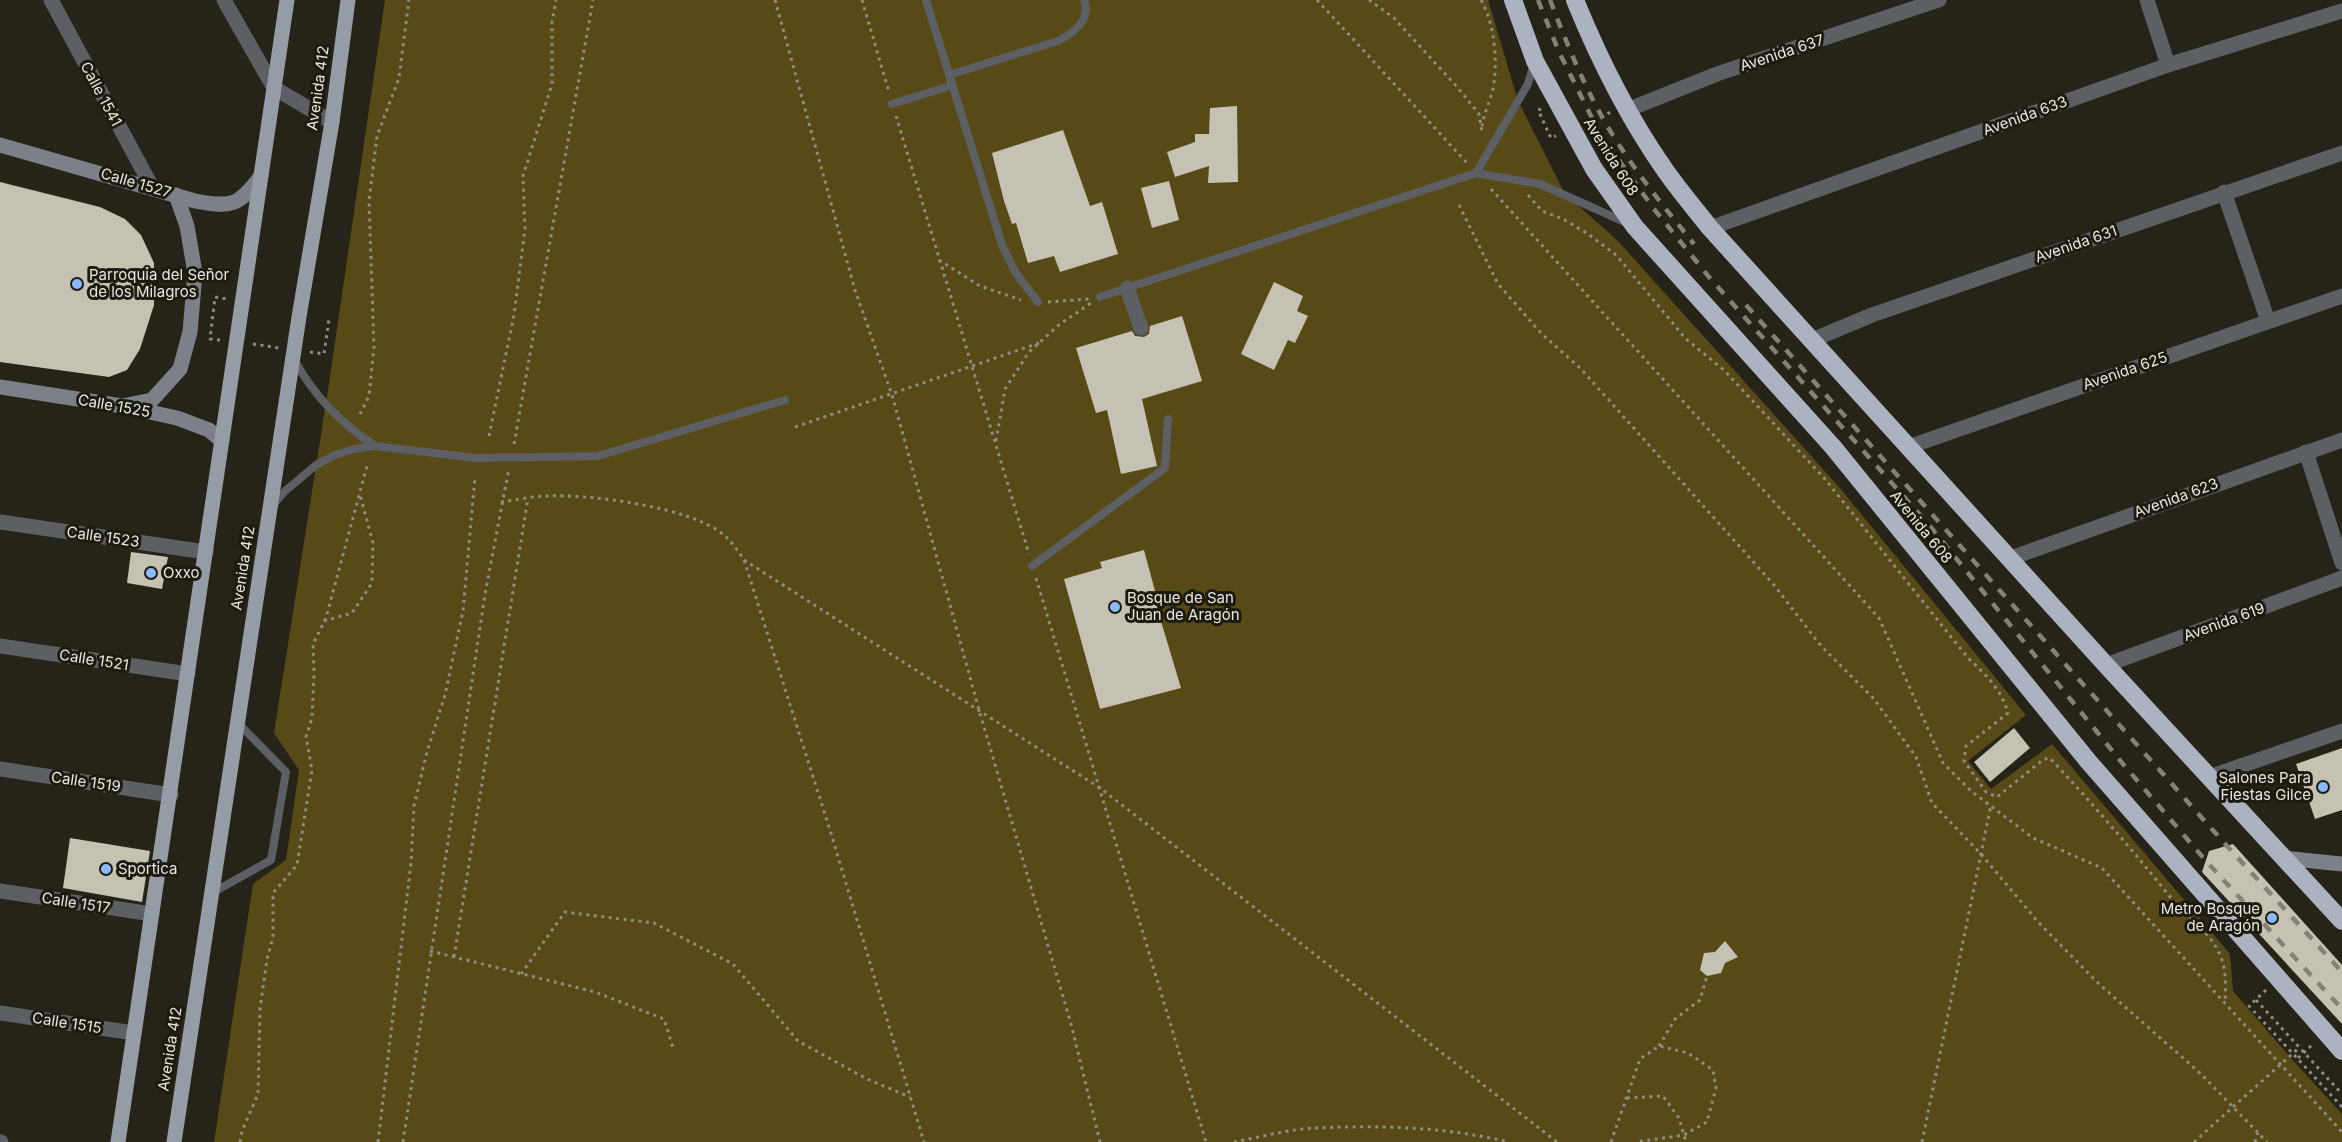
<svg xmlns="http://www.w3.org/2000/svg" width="2342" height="1142" font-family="Inter,sans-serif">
	<rect width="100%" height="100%" fill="#262318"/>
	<polygon fill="#574a17" points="385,0 1488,0 1518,101 1565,194 1618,241 1839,487 2026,715 1968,761 1991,789 2052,744 2230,954 2233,991 2289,1056 2342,1114 2342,1142 214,1142 253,884 286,860 299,770 274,733 328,390"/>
	<g fill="#c5c1b3">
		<polygon points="1237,106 1238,182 1208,183 1209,166 1175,177 1167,152 1195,142 1195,134 1209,134 1210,108"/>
		<polygon points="1063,130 1090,206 1102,202 1118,254 1060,272 1054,256 1028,263 1016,223 1012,224 1004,201 992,153"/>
		<polygon points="1169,181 1179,220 1152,228 1141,188"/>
		<polygon points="0,182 100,207 125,219 141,235 154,263 154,305 140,349 127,370 109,377 0,362"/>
		<polygon points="1274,282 1303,296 1297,311 1308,316 1295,343 1288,340 1274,370 1241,354"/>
		<polygon points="1182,316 1202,381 1142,399 1157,466 1121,474 1107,410 1096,413 1076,348 1132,331 1135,336 1144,337 1149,334 1150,326"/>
		<polygon points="1144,550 1155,591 1152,591 1181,688 1100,709 1064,579 1102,568 1100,562"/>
		<polygon points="131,552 168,557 162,589 127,583"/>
		<polygon points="2014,728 2030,748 1990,782 1974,762"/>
		<polygon points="2342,748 2342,810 2315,819 2296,764"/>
		<polygon points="70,838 150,851 142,902 63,888"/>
		<polygon points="2233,844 2342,965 2342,1024 2202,872 2209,851"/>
		<polygon points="1725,941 1738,957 1725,963 1721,973 1707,976 1700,970 1704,953 1715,952"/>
	</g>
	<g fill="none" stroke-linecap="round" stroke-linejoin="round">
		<g stroke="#8e8c83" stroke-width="3" stroke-dasharray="3 4.5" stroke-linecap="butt">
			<polyline points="775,0 855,290 892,395 979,710 1071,1024 1100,1142"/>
			<polyline points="862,0 889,92"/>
			<polyline points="1317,0 1468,164"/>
			<polyline points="1369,0 1394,18 1458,88 1479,114 1482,131"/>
			<path d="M1481 0C1495 25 1498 62 1493 89 1490 102 1484 113 1482 126"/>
			<polyline points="1541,109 1538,110 1551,138 1556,136"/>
			<polyline points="896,116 1029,554"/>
			<polyline points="1587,123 1611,112"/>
			<polyline points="1491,189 1879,618 1943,763 1971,791 2033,838 2102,868 2342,1132"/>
			<path d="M1528 195 1542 211 1563 219 1588 234 1616 255 1686 339 1725 371 1825 479 1968 658C1985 674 2002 690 2008 713L1966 746 1964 761 1986 792 1997 797 2044 759 2050 758C2091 802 2129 846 2167 893 2185 916 2212 931 2222 960 2226 973 2226 988 2225 1001"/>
			<polyline points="1459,205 1498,284 1541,333 1581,369 1774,585 1821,646 1874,699 1916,757 1932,803 1981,854 2039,923 2098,983 2201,1074 2267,1142"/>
			<polyline points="939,260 980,286 1021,300"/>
			<polyline points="1048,302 1089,299"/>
			<polyline points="220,340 210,339 215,297 228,299"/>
			<polyline points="253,344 279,348"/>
			<polyline points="310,352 324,354 329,319"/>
			<polyline points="360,414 369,396 374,347 369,201 377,136 399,78 409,0"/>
			<polyline points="795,427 1039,343"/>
			<polyline points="489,436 514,315 525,229 523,176 552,84 552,23 556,0"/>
			<polyline points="996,441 1005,389 1029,352 1060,324 1091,303"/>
			<polyline points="514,444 593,0"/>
			<path d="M501 502C516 500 532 496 547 496 590 494 691 507 724 535 732 542 738 551 744 560L829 827 924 1142"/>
			<polyline points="744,560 1100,788 1557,1142"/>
			<polyline points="1036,578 1206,1142"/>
			<polyline points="324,621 352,613 372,583 373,543 360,495"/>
			<polyline points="430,951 595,992 664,1019 674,1051"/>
			<polyline points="454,957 528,498"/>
			<polyline points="521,974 565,912 654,923 733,964 798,1041 867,1079 910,1097"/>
			<polyline points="2266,990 2249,1006 2342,1107"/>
			<polyline points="2256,1000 2342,1094"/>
			<polyline points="1659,1046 1675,1019 1700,1000 1707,976"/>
			<polyline points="2298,1058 2312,1045"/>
			<polyline points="1627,1098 1663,1096 1679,1118 1686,1142"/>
			<polyline points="240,1142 242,1131 258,1094 260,1009 267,959 273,937 273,893 297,865 312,770 306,737 312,718 314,673 313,644 326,618 368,462"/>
			<polyline points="378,1142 411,863 414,806 427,752 445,695 463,611 475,477"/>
			<polyline points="403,1142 485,594 509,468"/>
			<path d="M1234 1142C1261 1137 1289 1129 1316 1128 1379 1125 1447 1127 1509 1142"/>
			<polyline points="1611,1142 1640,1059 1659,1046 1688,1053 1713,1070 1716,1088 1707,1122 1684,1135 1636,1142"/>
			<polyline points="1922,1142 1991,805"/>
			<polyline points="2194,1142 2299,1048"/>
			<polyline points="2255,1142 2258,1133"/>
		</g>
		<g stroke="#5c5f64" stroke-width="8">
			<polyline points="926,0 1002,245 1015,272 1038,302"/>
			<path d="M949 75 1058 41C1074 33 1091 20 1084 0"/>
			<polyline points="892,104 953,85"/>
			<polyline points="1476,173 1528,84 1534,63"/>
			<polyline points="1100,297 1476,173 1540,184 1627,223"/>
			<path d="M295 361C314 396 342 424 375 446"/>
			<polyline points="273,505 285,491 316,465 335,455 354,449 375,446 476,458 598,456 785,400"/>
			<polyline points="1032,566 1165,468 1168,419"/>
			<polyline points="212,893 271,860 286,772 238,723"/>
		</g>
		<g stroke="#5c5f64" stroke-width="15">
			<polyline points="51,0 152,187"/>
			<polyline points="224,0 274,88 332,122"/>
			<polyline points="2147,0 2168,65"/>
			<polyline points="1627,110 1717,74 1939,0"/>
			<polyline points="2224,192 2268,321"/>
			<polyline points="1710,228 2168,65 2342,11"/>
			<polyline points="1127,288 1141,328"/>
			<polyline points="1812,340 1872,315 2342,153"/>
			<polyline points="1908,447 2342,296"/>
			<polyline points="2306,452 2342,563"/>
			<polyline points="0,522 206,552"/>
			<polyline points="2011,558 2342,440"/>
			<polyline points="0,646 188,674"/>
			<polyline points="2106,665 2342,578"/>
			<polyline points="0,769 171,795"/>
			<polyline points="2209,777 2342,731"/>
			<polyline points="0,891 152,914"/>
			<polyline points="0,1013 134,1033"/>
			<polyline points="0,1142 1,1142"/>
		</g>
		<g stroke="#7c8189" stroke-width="15">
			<path d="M0 145 195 201C231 208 239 206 261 176"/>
			<polyline points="0,387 122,406 177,418 209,430 222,441"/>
			<polyline points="122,406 152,400 180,369 190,332 195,273 187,226 176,195"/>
			<polyline points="2284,858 2342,864"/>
		</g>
		<g stroke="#949ca6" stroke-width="15">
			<polyline points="118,1142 287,0"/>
			<polyline points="174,1142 299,317 332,122 348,0"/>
		</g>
		<g stroke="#abb3c0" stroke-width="18">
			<polyline points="1513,0 1535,61 1594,169 1635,227 1833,447 2088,761 2342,1051"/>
			<path d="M1575 0C1599 59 1628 117 1665 170 1679 190 1695 209 1710 228L2106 665 2342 921"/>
		</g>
		<g stroke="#838178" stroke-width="4.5" stroke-dasharray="10 10" stroke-linecap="butt">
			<polyline points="1538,0 1559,52 1600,134 1654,209 1709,277 1929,525 2123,764 2206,861 2342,1009"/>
			<path d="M1550 0C1567 44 1585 89 1609 129 1634 170 1664 207 1694 244"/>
			<polyline points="1746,305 2227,846 2342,972"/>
		</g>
	</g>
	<g fill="#8abafc" stroke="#1d1a0f" stroke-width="2">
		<circle cx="77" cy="284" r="6"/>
		<circle cx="151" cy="573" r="6"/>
		<circle cx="1115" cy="607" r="6"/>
		<circle cx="2323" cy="787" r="6"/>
		<circle cx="106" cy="869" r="6"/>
		<circle cx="2272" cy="918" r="6"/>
	</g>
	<g text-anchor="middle" stroke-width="6" stroke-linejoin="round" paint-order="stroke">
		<g font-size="15" fill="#e9e8e0" stroke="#1d1a0f">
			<text transform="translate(1782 53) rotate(-18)" y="5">Avenida 637</text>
			<text transform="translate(318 88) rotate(-82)" y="5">Avenida 412</text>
			<text transform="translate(101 94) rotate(62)" y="5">Calle 1541</text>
			<text transform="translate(2025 116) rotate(-20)" y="5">Avenida 633</text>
			<text transform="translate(1611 157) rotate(58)" y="5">Avenida 608</text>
			<text transform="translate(136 183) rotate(16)" y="5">Calle 1527</text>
			<text transform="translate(2076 244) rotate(-19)" y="5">Avenida 631</text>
			<text transform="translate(2125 371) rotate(-19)" y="5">Avenida 625</text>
			<text transform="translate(114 406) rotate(10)" y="5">Calle 1525</text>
			<text transform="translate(2176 498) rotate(-20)" y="5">Avenida 623</text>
			<text transform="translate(1921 527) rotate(51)" y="5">Avenida 608</text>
			<text transform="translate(103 537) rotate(8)" y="5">Calle 1523</text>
			<text transform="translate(243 568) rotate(-81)" y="5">Avenida 412</text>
			<text transform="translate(2224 622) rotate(-20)" y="5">Avenida 619</text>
			<text transform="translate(94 660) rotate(9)" y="5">Calle 1521</text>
			<text transform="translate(86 782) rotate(8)" y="5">Calle 1519</text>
			<text transform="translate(76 903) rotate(9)" y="5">Calle 1517</text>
			<text transform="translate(67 1023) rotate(9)" y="5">Calle 1515</text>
			<text transform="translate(170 1049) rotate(-81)" y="5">Avenida 412</text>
		</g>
		<g font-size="15" fill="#e9e8e0" stroke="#1d1a0f" text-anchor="start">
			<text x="89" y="280">Parroquia del Señor<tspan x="89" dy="17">de los Milagros</tspan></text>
			<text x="163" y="578">Oxxo</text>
			<text x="1127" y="603">Bosque de San<tspan x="1127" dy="17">Juan de Aragón</tspan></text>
			<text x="2311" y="783" text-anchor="end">Salones Para<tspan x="2311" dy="17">Fiestas Gilce</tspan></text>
			<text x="118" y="874">Sportica</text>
			<text x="2260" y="914" text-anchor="end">Metro Bosque<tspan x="2260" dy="17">de Aragón</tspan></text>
		</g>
	</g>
</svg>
